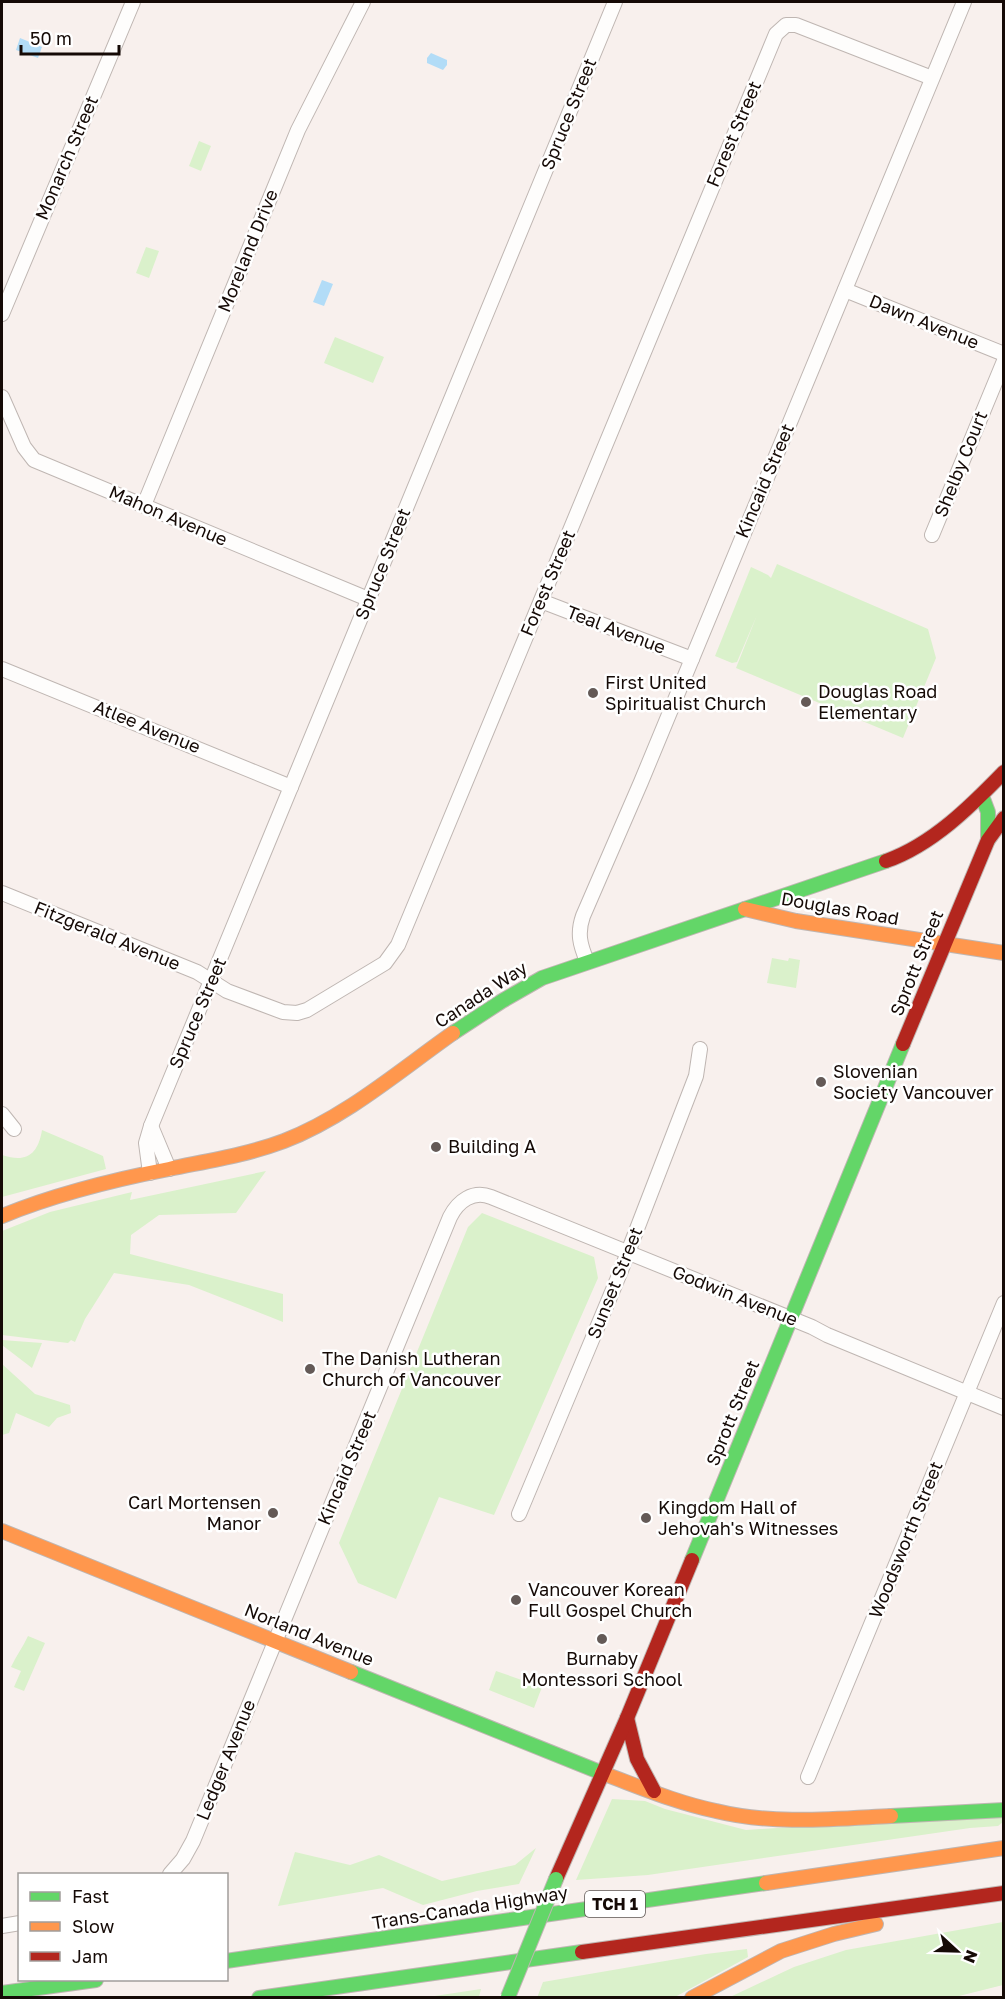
<svg xmlns="http://www.w3.org/2000/svg" width="1005" height="1999" font-family="'Golos Text',sans-serif">
	<rect width="100%" height="100%" fill="#f8f0ed"/>
	<g fill="#daf1cb">
		<polygon points="199,141 211,146 201,171 189,166"/>
		<polygon points="146,247 159,251 149,278 136,273"/>
		<polygon points="335,337 384,357 373,383 324,363"/>
		<polygon points="777,564 928,629 936,658 903,738 736,668 757,615 737,662 732,663 715,656 751,567 768,575 771,578"/>
		<polygon points="772,958 788,961 789,958 800,960 796,988 767,983"/>
		<path d="M42 1130 103 1156 106 1169 2 1197V1155C26 1163 38 1155 42 1130Z"/>
		<polygon points="266,1171 236,1213 159,1215 131,1235 130,1254 283,1294 283,1322 189,1285 114,1273 85,1319 75,1342 71,1340 68,1343 2,1335 2,1231 50,1212 132,1192 130,1200"/>
		<polygon points="482,1213 594,1257 598,1278 494,1515 439,1497 396,1599 358,1583 339,1543 468,1227"/>
		<polygon points="2,1340 42,1343 32,1368 2,1345"/>
		<polygon points="2,1364 35,1394 70,1405 71,1413 57,1418 49,1427 16,1413 9,1433 2,1435"/>
		<path d="M28 1636 45 1643 24 1691 14 1687 21 1671 11 1667C16 1656 23 1647 28 1636Z"/>
		<polygon points="496,1671 542,1687 534,1708 489,1690"/>
		<polygon points="612,1799 645,1801 665,1809 746,1830 1003,1813 1003,1822 998,1826 970,1828 648,1875 576,1880"/>
		<polygon points="536,1848 519,1884 477,1891 423,1905 383,1888 278,1906 295,1852 350,1865 379,1855 442,1881 515,1865"/>
		<polygon points="1003,1922 1003,1985 951,1998 730,1997 794,1967 846,1950"/>
		<polygon points="747,1949 748,1957 675,1997 537,1998 543,1982 706,1954"/>
		<polygon points="481,1989 479,1997 428,1997"/>
	</g>
	<g fill="#b2dcf7">
		<polygon points="20,38 42,47 38,58 16,50"/>
		<polygon points="431,53 447,60 447,65 443,70 427,63 427,58"/>
		<polygon points="322,280 333,284 324,306 313,302"/>
	</g>
	<g fill="none" stroke-linecap="round" stroke-linejoin="round">
		<defs>
			<g id="street">
				<polyline points="845,290 1004,354"/>
				<polyline points="2,314 133,2"/>
				<polyline points="2,397 24,447 34,460 368,599"/>
				<polyline points="144,505 298,130 363,2"/>
				<polyline points="932,535 1004,361"/>
				<polyline points="541,601 692,659"/>
				<polyline points="2,669 291,787"/>
				<polyline points="2,893 197,972 227,991 283,1012 297,1013 307,1010 385,963 398,945 776,34 786,25 796,25 932,78"/>
				<path d="M587 961C580 945 577 933 583 916L641 782 964 2"/>
				<polyline points="2,1114 14,1129"/>
				<polyline points="151,1126 169,1169"/>
				<polyline points="150,1173 146,1143 151,1126 615,2"/>
				<polyline points="519,1514 620,1273 696,1076 700,1049"/>
				<polyline points="808,1777 1004,1303"/>
				<path d="M170 1874 183 1859 193 1841 450 1217C458 1201 473 1190 491 1197L812 1327 827 1335 1004 1408"/>
				<polyline points="2,1926 20,1923"/>
			</g>
			<g id="fast">
				<polyline points="982,796 988,812 988,840"/>
				<polyline points="453,1033 502,1001 542,978 886,861"/>
				<polyline points="692,1560 903,1044"/>
				<polyline points="351,1672 602,1773"/>
				<polyline points="891,1816 1004,1810"/>
				<polyline points="226,1961 766,1883"/>
				<polyline points="2,1993 96,1980"/>
				<polyline points="259,1998 582,1952"/>
			</g>
			<g id="slow">
				<polyline points="745,909 796,921 1004,953"/>
				<path d="M2 1216C56 1194 112 1180 169 1169 207 1161 247 1155 284 1141 346 1117 399 1071 453 1033"/>
				<polyline points="2,1531 351,1672"/>
				<path d="M602 1773C640 1787 677 1803 716 1811 773 1825 833 1819 891 1816"/>
				<polyline points="766,1883 1004,1848"/>
				<polyline points="692,1998 781,1951 834,1934 876,1924"/>
			</g>
			<g id="jam">
				<path d="M886 861C932 845 971 806 1004 772"/>
				<polyline points="903,1044 988,840 1004,818"/>
				<polyline points="627,1718 637,1759 654,1791"/>
				<polyline points="556,1879 627,1718 692,1560"/>
				<polyline points="582,1952 1004,1893"/>
			</g>
		</defs>
		<use href="#street" stroke="#bfb6b2" stroke-width="16"/>
		<use href="#fast" stroke="#bfb6b2" stroke-width="16"/>
		<use href="#slow" stroke="#bfb6b2" stroke-width="16"/>
		<use href="#jam" stroke="#bfb6b2" stroke-width="16"/>
		<use href="#street" stroke="#fefdfc" stroke-width="14"/>
		<use href="#fast" stroke="#63d668" stroke-width="14"/>
		<use href="#slow" stroke="#ff974d" stroke-width="14"/>
		<use href="#jam" stroke="#b3261e" stroke-width="14"/>
		<defs>
			<polyline id="fast-bridge" points="508,1997 556,1879"/>
		</defs>
		<use href="#fast-bridge" stroke="#bfb6b2" stroke-width="16" stroke-linecap="butt"/>
		<use href="#fast-bridge" stroke="#63d668" stroke-width="14"/>
	</g>
	<g fill="#645a57" stroke="#fff" stroke-width="2">
		<circle cx="593" cy="693" r="6"/>
		<circle cx="806" cy="702" r="6"/>
		<circle cx="821" cy="1082" r="6"/>
		<circle cx="436" cy="1147" r="6"/>
		<circle cx="310" cy="1369" r="6"/>
		<circle cx="273" cy="1513" r="6"/>
		<circle cx="646" cy="1518" r="6"/>
		<circle cx="516" cy="1600" r="6"/>
		<circle cx="602" cy="1639" r="6"/>
	</g>
	<g text-anchor="middle" stroke-width="5" stroke-linejoin="round" paint-order="stroke">
		<rect fill="#fff" stroke="#5b5451" stroke-width="1.5" x="585" y="1891" width="60" height="26" rx="4.5"/>
		<g font-size="16" font-weight="bold" fill="#150a06">
			<text x="615" y="1910">TCH 1</text>
		</g>
		<g font-size="18" fill="#150a06" stroke="#fff">
			<text transform="translate(569 114) rotate(-68)" y="6">Spruce Street</text>
			<text transform="translate(734 134) rotate(-67)" y="6">Forest Street</text>
			<text transform="translate(67 158) rotate(-67)" y="6">Monarch Street</text>
			<text transform="translate(248 251) rotate(-68)" y="6">Moreland Drive</text>
			<text transform="translate(924 322) rotate(22)" y="6">Dawn Avenue</text>
			<text transform="translate(961 464) rotate(-68)" y="6">Shelby Court</text>
			<text transform="translate(765 481) rotate(-67)" y="6">Kincaid Street</text>
			<text transform="translate(168 516) rotate(23)" y="6">Mahon Avenue</text>
			<text transform="translate(383 564) rotate(-68)" y="6">Spruce Street</text>
			<text transform="translate(548 583) rotate(-67)" y="6">Forest Street</text>
			<text transform="translate(616 630) rotate(21)" y="6">Teal Avenue</text>
			<text transform="translate(147 727) rotate(22)" y="6">Atlee Avenue</text>
			<text transform="translate(840 909) rotate(10)" y="6">Douglas Road</text>
			<text transform="translate(107 936) rotate(22)" y="6">Fitzgerald Avenue</text>
			<text transform="translate(917 963) rotate(-68)" y="6">Sprott Street</text>
			<text transform="translate(481 995) rotate(-33)" y="6">Canada Way</text>
			<text transform="translate(198 1013) rotate(-67)" y="6">Spruce Street</text>
			<text transform="translate(615 1283) rotate(-68)" y="6">Sunset Street</text>
			<text transform="translate(735 1296) rotate(22)" y="6">Godwin Avenue</text>
			<text transform="translate(733 1413) rotate(-68)" y="6">Sprott Street</text>
			<text transform="translate(347 1468) rotate(-67)" y="6">Kincaid Street</text>
			<text transform="translate(906 1540) rotate(-68)" y="6">Woodsworth Street</text>
			<text transform="translate(309 1635) rotate(22)" y="6">Norland Avenue</text>
			<text transform="translate(226 1760) rotate(-68)" y="6">Ledger Avenue</text>
			<text transform="translate(470 1908) rotate(-9)" y="6">Trans-Canada Highway</text>
		</g>
		<g font-size="18" fill="#150a06" stroke="#fff" text-anchor="start">
			<text x="605" y="689">First United<tspan x="605" dy="21">Spiritualist Church</tspan></text>
			<text x="818" y="698">Douglas Road<tspan x="818" dy="21">Elementary</tspan></text>
			<text x="833" y="1078">Slovenian<tspan x="833" dy="21">Society Vancouver</tspan></text>
			<text x="448" y="1153">Building A</text>
			<text x="322" y="1365">The Danish Lutheran<tspan x="322" dy="21">Church of Vancouver</tspan></text>
			<text x="261" y="1509" text-anchor="end">Carl Mortensen<tspan x="261" dy="21">Manor</tspan></text>
			<text x="658" y="1514">Kingdom Hall of<tspan x="658" dy="21">Jehovah's Witnesses</tspan></text>
			<text x="528" y="1596">Vancouver Korean<tspan x="528" dy="21">Full Gospel Church</tspan></text>
			<text x="602" y="1665" text-anchor="middle">Burnaby<tspan x="602" dy="21">Montessori School</tspan></text>
		</g>
	</g>
	<rect width="1005" height="1999" fill="none" stroke="#150a06" stroke-width="6"/>
	<rect x="18" y="1873" width="210" height="108" fill="#ffffff" stroke="#a19d9b" stroke-width="1.5"/>
	<rect x="30" y="1892" width="30" height="9" fill="#63d668" stroke="#a19d9b" stroke-width="1.5"/>
	<text x="72" y="1903" font-size="18" fill="#150a06">Fast</text>
	<rect x="30" y="1922" width="30" height="9" fill="#ff974d" stroke="#a19d9b" stroke-width="1.5"/>
	<text x="72" y="1933" font-size="18" fill="#150a06">Slow</text>
	<rect x="30" y="1952" width="30" height="9" fill="#b3261e" stroke="#a19d9b" stroke-width="1.5"/>
	<text x="72" y="1963" font-size="18" fill="#150a06">Jam</text>
	<g transform="translate(957 1951) rotate(112)" stroke="#ffffff" stroke-width="4.5" paint-order="stroke">
	<path d="M0-4.5L10 22L0 15L-10 22Z" fill="#150a06"/>
	<text y="-9" font-size="16" font-weight="bold" text-anchor="middle" fill="#150a06">N</text>
	</g>
	<path d="M21 45v9h98v-9" fill="none" stroke="#150a06" stroke-width="3"/>
	<text x="30" y="45" font-size="18" fill="#150a06" stroke="#ffffff" stroke-width="4.5" paint-order="stroke">50 m</text>
</svg>
